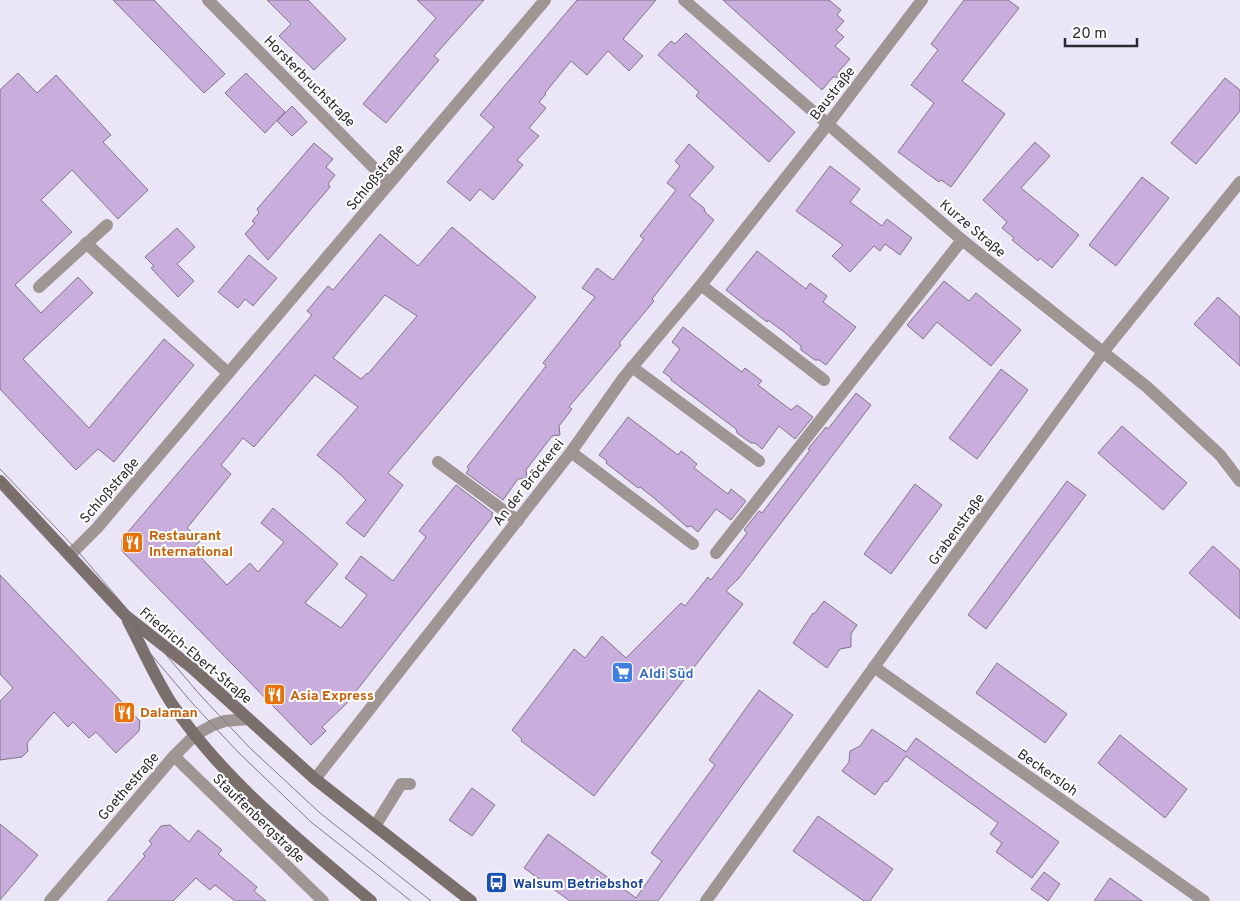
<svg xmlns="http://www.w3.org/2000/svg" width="1240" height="901" font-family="Overpass,sans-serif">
	<rect width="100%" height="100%" fill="#ebe6f7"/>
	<g fill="#c8addd" stroke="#7f7786" fill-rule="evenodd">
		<polygon points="113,0 154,0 225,74 204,93"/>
		<polygon points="267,0 308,0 346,39 314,70 279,36 291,24"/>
		<polygon points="417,0 484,0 434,56 439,60 386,123 363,104 436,18"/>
		<polygon points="577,0 656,0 623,39 643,56 629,71 608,51 587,75 571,61 545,93 546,94 539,102 546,108 529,128 539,136 517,160 523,165 493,200 480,189 470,201 447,182 494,127 480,115"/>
		<polygon points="723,0 829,0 841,10 837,15 844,21 836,30 844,37 835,46 850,59 839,71 839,77 833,77 822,90"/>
		<polygon points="964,0 1008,0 1019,8 962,81 1005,114 951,187 941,180 939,182 898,152 934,103 911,85 938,50 931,44"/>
		<polygon points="686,33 795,132 769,162 696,96 699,92 658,55 671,41 675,44"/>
		<polygon points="18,73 37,93 56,75 111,135 103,142 148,190 118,219 72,170 41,200 72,232 15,285 41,313 78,277 93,293 23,359 89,428 164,339 194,365 114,462 98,449 76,470 0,389 0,90"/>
		<polygon points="246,73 285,112 265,133 225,93"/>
		<polygon points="1225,78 1240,90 1240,111 1196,164 1171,143"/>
		<polygon points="292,106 307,122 292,136 277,121"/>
		<polygon points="1035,142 1050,156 1021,188 1079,235 1052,268 1040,258 1038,261 1012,240 1014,238 1002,228 1007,222 983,200"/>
		<polygon points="314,143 333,159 326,167 335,175 328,184 330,187 268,260 245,234 255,223 252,221 259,213 257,209"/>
		<polygon points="689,144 714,167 689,196 704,208 705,212 714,220 652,299 654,301 619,343 621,345 569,407 572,409 559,426 560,435 552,436 526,470 527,478 518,479 503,500 466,473 469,469 467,467 546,366 543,363 595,297 582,288 597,268 613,280 644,239 640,236 676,190 667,183 680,166 675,161"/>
		<polygon points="830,166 860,189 850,202 882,226 887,219 912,238 900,255 885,244 880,251 874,246 850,272 832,256 843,245 796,211"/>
		<polygon points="1142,177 1169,198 1116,266 1089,245"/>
		<path d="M452 227 536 297 388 473 403 485 364 537 346 523 366 500 342 476 317 455 358 407 315 375 254 447 243 438 221 465 231 474 187 528 201 540 193 549 227 585 250 563 258 572 284 542 261 523 273 508 338 564 305 603 341 628 367 595 345 578 361 556 393 581 426 537 419 531 456 485 493 513 491 515 493 516 346 704 322 727 326 731 311 745 122 551V539L312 315 307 311 328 286 333 290 380 234 418 266ZM385 295 417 316 368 374 367 373 361 379 333 358Z"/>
		<polygon points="177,228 195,247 177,264 194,281 178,297 151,268 154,266 145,257"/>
		<polygon points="757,251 806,289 810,283 827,296 823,302 856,327 826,365 819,360 815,360 801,350 801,346 784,332 768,320 767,322 726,290"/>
		<polygon points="249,255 277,278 253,306 245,299 238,308 218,292"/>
		<polygon points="944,281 969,301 976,293 1021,330 991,366 937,322 923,339 907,325"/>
		<polygon points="1218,297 1240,317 1240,366 1194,324"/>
		<polygon points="683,327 742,372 745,368 762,381 758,385 791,410 797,405 813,417 795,439 779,426 762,449 755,443 751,443 737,433 736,429 671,380 671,378 663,372 680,349 672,342"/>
		<polygon points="1001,369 1028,390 977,459 949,438"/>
		<polygon points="856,393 871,405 739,578 726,591 743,604 594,796 521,741 522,739 512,730 574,649 585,658 602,636 626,658 681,603 685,606 708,577 711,580 747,533 744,530 759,511 762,513 810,450 808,449 826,427 828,429"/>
		<polygon points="628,417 678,455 681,451 689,457 697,464 694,468 728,494 731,489 746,501 731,520 716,509 698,532 691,526 687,527 654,498 640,487 638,488 606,463 607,461 599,455"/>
		<polygon points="1122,426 1187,483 1163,510 1098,453"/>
		<polygon points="1067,481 1086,495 986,629 968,615"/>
		<polygon points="915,484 942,505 891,574 864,554"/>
		<polygon points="1213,546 1240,570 1240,619 1189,573"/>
		<polygon points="0,575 140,721 139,731 116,753 96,732 89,738 73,722 68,727 54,712 27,743 28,751 22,757 0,760 0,701 13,688 0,674"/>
		<polygon points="824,601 857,625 851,634 851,647 840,649 827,668 793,643 813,613 814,614"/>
		<polygon points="997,663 1067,714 1045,743 976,693"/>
		<polygon points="759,690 793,715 658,901 570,901 524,868 548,834 636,898 662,861 651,853 715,765 709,760"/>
		<polygon points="872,729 906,752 916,738 1059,842 1032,878 996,852 1002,843 990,834 998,823 906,756 887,782 885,781 875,795 842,771 849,762 850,751 860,746"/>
		<polygon points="1120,735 1187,789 1165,818 1098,763"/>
		<polygon points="472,788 495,805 472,836 449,820"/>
		<polygon points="818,816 893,869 870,901 864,901 793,851"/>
		<polygon points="0,824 38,855 0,900"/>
		<polygon points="170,825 189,842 198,830 222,850 218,854 257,887 254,891 266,901 235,901 215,885 210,890 196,878 173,901 107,901 145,856 143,854 152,844 149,841 161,826"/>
		<polygon points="1044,872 1060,884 1048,901 1031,889"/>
		<polygon points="1110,878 1142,901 1094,901"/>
	</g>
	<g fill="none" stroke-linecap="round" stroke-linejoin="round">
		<g stroke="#9f9693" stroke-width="12">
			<polyline points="86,243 228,373"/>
			<polyline points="701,285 824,380"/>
			<polyline points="39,287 107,225"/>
			<polyline points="632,367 759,461"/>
			<polyline points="571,452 693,544"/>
			<polyline points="438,462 518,521"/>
			<polyline points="716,553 962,240"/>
			<polyline points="375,826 401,784 410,784"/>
		</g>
		<g stroke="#9f9693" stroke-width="12">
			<polyline points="208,0 389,183"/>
			<polyline points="684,0 962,240 1147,387 1220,455 1240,481"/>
			<polyline points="70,555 97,528 545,0"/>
			<polyline points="874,667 1204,901"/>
			<polyline points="174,756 323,901"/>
			<polyline points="315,779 571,452 624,377 701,285 828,124 922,0"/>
			<polyline points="50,901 174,756 195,735 213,725 225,721 248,719"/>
			<polyline points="706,901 905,624 1104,351 1240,182"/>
		</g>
		<g stroke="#7b6f6b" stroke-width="12">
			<polyline points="0,481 126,616 191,667 315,779 471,901"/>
			<path d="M128 621C142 647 156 680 172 704 225 782 300 841 371 901"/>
		</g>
		<g stroke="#807c87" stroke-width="1">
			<polyline points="0,469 76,549 201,696 250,748 320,813 431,901"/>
			<polyline points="0,488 122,620 193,704 239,753 311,822 411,901"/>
		</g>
	</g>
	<defs>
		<symbol id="restaurant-square" viewBox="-11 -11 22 22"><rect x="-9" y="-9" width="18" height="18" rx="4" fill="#e8710a" stroke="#fff"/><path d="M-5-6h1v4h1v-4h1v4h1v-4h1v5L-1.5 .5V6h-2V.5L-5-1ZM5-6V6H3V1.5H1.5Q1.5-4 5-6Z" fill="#fff"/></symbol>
		<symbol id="supermarket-square" viewBox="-11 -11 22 22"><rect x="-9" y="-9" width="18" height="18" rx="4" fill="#3f7fe0" stroke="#fff"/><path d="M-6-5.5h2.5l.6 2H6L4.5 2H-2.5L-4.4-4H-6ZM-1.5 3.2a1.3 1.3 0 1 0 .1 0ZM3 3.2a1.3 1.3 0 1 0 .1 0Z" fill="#fff"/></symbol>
		<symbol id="bus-square" viewBox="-11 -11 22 22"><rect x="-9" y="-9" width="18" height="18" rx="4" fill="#1a4fb4" stroke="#fff"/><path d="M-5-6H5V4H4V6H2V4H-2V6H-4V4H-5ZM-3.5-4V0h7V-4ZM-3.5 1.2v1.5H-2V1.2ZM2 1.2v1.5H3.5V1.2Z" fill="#fff"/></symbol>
	</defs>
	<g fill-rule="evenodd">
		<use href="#restaurant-square" x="120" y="530" width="25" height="25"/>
		<use href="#supermarket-square" x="610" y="660" width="25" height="25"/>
		<use href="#restaurant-square" x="262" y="682" width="25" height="25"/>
		<use href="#restaurant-square" x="112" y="700" width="25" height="25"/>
		<use href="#bus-square" x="484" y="870" width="25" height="25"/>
	</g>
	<g text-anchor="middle" stroke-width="4" stroke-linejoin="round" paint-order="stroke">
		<g font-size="14" fill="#2c2a30" stroke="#fff">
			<text transform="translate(310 81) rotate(45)" y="5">Horsterbruchstraße</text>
			<text transform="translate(832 93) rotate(-52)" y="5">Baustraße</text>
			<text transform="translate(375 177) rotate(-50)" y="5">Schloßstraße</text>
			<text transform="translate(973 228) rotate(40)" y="5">Kurze Straße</text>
			<text transform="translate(528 482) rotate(-52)" y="5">An der Bröckerei</text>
			<text transform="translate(109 490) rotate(-49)" y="5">Schloßstraße</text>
			<text transform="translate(956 529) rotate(-54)" y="5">Grabenstraße</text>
			<text transform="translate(196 655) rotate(40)" y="5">Friedrich-Ebert-Straße</text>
			<text transform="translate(1048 772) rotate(35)" y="5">Beckersloh</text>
			<text transform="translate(128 786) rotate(-49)" y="5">Goethestraße</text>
			<text transform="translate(259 818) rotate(44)" y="5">Stauffenbergstraße</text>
		</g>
		<g font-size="14" font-weight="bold" fill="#c56008" stroke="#fff" text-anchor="start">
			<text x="149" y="540">Restaurant<tspan x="149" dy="16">International</tspan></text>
			<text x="290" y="700">Asia Express</text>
			<text x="140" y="717">Dalaman</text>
		</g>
		<g font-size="14" font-weight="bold" fill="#366cbe" stroke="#fff" text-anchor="start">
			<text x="639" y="678">Aldi Süd</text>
		</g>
		<g font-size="14" font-weight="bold" fill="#164399" stroke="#fff" text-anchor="start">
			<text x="513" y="888">Walsum Betriebshof</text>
		</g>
	</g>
	<path d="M1065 38v8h72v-8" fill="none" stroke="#2c2a30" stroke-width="2.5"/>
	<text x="1072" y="38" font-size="15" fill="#2c2a30" stroke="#ffffff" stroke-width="4" paint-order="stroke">20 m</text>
</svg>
